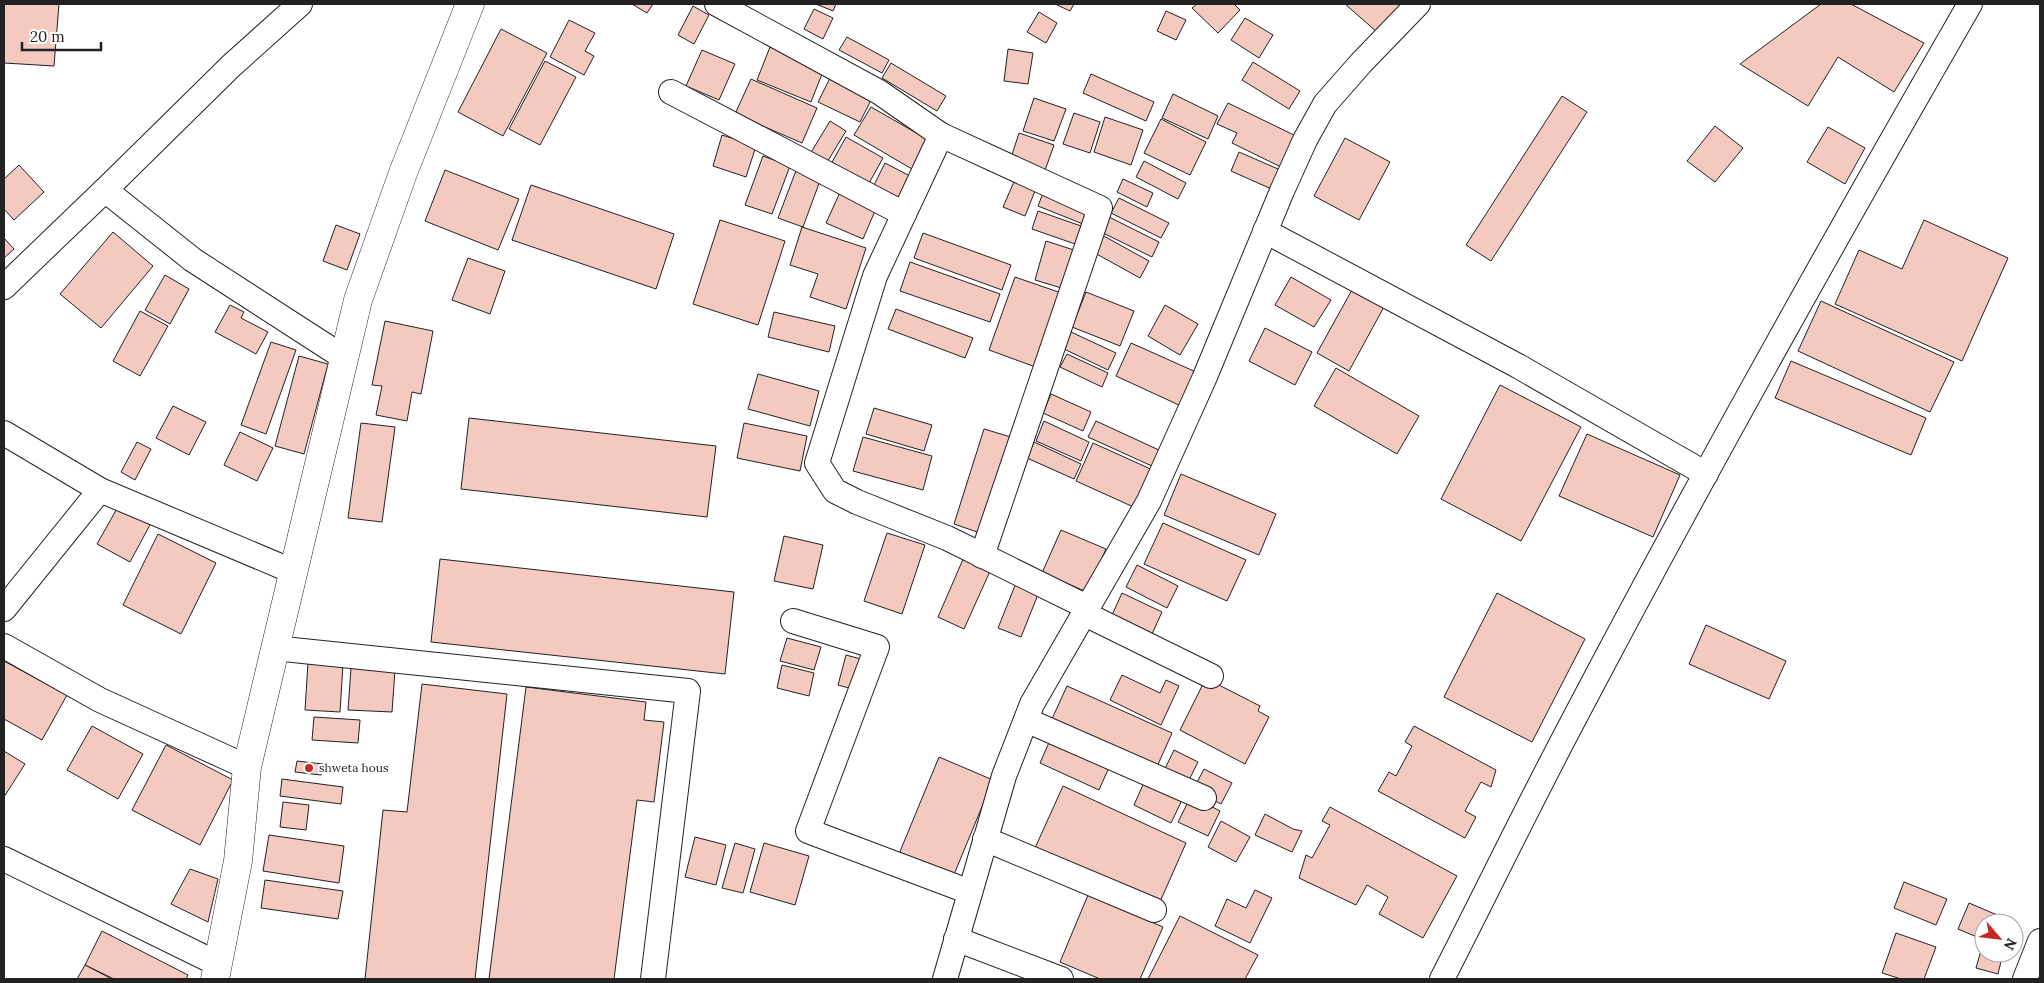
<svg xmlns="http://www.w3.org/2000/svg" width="2044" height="983" font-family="Lora,serif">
	<rect width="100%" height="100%" fill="#fff"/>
	<g fill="#f3c9c0" stroke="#222">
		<polygon points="4,4 59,4 54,66 4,63"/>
		<polygon points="632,4 653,4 647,13"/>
		<polygon points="816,4 836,4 833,11"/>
		<polygon points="1055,4 1074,4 1070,11"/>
		<polygon points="1197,4 1234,4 1240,10 1218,33 1192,8"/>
		<polygon points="1345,4 1403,4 1377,32"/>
		<polygon points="1821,4 1851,4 1924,43 1894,92 1838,57 1808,106 1740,64"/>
		<polygon points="693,6 709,15 694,44 678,35"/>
		<polygon points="814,9 833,18 823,39 804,29"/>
		<polygon points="1166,11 1186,20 1176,40 1157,31"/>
		<polygon points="1039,12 1057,23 1046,43 1027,32"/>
		<polygon points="1245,18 1273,35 1259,58 1231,40"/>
		<polygon points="569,20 595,33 585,51 594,56 584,75 550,57"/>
		<polygon points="501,29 547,53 503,136 458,112"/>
		<polygon points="847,37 889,60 882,73 839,50"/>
		<polygon points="770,47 824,69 811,102 757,80"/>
		<polygon points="1008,49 1033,53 1028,84 1004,81"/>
		<polygon points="702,50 735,64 719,100 686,86"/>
		<polygon points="545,61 576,77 540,145 509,129"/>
		<polygon points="1253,62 1300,91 1289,109 1242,80"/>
		<polygon points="891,63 946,96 937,111 882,78"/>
		<polygon points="1091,74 1154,102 1146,121 1083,93"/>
		<polygon points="831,76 873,96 860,122 818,102"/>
		<polygon points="751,79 817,108 802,143 735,114"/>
		<polygon points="1173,94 1218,116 1208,139 1162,118"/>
		<polygon points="1562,96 1587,112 1491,261 1466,245"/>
		<polygon points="1034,98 1066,109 1054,141 1023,131"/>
		<polygon points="1228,103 1300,138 1285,169 1232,143 1237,133 1217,124"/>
		<polygon points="871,107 934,143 917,172 854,135"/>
		<polygon points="1074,113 1100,122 1090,153 1063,144"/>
		<polygon points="1105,117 1143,130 1131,165 1094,152"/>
		<polygon points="1161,119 1206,142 1190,175 1144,153"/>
		<polygon points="830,121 846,131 826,164 810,154"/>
		<polygon points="1715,126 1743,148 1715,182 1687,161"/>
		<polygon points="1828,127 1865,148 1845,184 1807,162"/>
		<polygon points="1019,133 1054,145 1043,176 1009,164"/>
		<polygon points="722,135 756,146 746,177 713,166"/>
		<polygon points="846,137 883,158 868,185 831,164"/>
		<polygon points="1345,138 1390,162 1359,220 1314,196"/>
		<polygon points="1239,152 1285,172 1276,191 1231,171"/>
		<polygon points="763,156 790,166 772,214 745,205"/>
		<polygon points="1144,161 1186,183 1178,199 1136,177"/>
		<polygon points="885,163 910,176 897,201 872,189"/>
		<polygon points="19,165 44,192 14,220 4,209 4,179"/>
		<polygon points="797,168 821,178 803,227 778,218"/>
		<polygon points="445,170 519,199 498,250 425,221"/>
		<polygon points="1016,177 1037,186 1025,216 1003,207"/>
		<polygon points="1123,179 1153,193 1147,207 1117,192"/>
		<polygon points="531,185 674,234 656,289 512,240"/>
		<polygon points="842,188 878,204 863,239 826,223"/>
		<polygon points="1045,188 1095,207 1088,226 1038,206"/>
		<polygon points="1119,198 1169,223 1161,238 1111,213"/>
		<polygon points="1038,211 1084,227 1078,245 1032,229"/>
		<polygon points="1107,216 1159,242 1152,257 1099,231"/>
		<polygon points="720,220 785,241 758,325 693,304"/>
		<polygon points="1924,220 2008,258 1962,361 1835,304 1859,250 1902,269"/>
		<polygon points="336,225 360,234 347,270 323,261"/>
		<polygon points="802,227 866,248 846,309 810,297 818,274 790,265"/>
		<polygon points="113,232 153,266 101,328 60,294"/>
		<polygon points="923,233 1011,265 1002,290 914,258"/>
		<polygon points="1102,235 1149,261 1140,278 1093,252"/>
		<polygon points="4,238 14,249 4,258"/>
		<polygon points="1046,241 1080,252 1068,290 1035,280"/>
		<polygon points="468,258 505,271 490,314 452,300"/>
		<polygon points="910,262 1000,294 990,322 900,291"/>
		<polygon points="165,275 189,289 170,324 145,310"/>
		<polygon points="1015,277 1067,295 1041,369 989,350"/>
		<polygon points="1291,277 1331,300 1314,327 1275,305"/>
		<polygon points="1353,288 1385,305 1349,371 1317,353"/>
		<polygon points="1086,292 1134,311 1120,346 1072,327"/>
		<polygon points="1821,301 1954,362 1930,412 1798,351"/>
		<polygon points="230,305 244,312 241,318 268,332 256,354 215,332"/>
		<polygon points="1165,305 1198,324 1180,355 1148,336"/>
		<polygon points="896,309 973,338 965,358 888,329"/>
		<polygon points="140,311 168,326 140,376 113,361"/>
		<polygon points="774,312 835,326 829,352 768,337"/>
		<polygon points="385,321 433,331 421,394 412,392 407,421 376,415 382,386 372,385"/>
		<polygon points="1265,328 1312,352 1295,385 1249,361"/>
		<polygon points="1071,332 1116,353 1108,370 1064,349"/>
		<polygon points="271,342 296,350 266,434 241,425"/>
		<polygon points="1131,343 1196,372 1181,406 1116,376"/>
		<polygon points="1067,354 1108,373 1102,387 1060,367"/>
		<polygon points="299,356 328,364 304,454 275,446"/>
		<polygon points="1791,361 1926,418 1911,455 1775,398"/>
		<polygon points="1336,368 1419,416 1397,454 1314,406"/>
		<polygon points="758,374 819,391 810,426 748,409"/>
		<polygon points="1500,385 1581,427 1521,541 1441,499"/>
		<polygon points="1051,394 1091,412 1083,431 1043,413"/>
		<polygon points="173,406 206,422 189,455 156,438"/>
		<polygon points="874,408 932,425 924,451 866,434"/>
		<polygon points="469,418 716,446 707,517 461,489"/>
		<polygon points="1044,421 1089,442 1081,461 1036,441"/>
		<polygon points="1096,421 1161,451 1154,467 1088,437"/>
		<polygon points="361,423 395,427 382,522 348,518"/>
		<polygon points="744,423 807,436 800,471 737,458"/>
		<polygon points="984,429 1014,438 983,534 954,524"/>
		<polygon points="240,432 273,448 257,481 224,465"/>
		<polygon points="1587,434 1680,475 1653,537 1559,496"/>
		<polygon points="863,437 932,456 923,490 853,471"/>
		<polygon points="137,442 151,449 135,480 121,472"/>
		<polygon points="1034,442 1081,464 1074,479 1027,458"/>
		<polygon points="1093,443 1155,471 1138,509 1076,481"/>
		<polygon points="1181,474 1276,514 1259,555 1164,515"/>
		<polygon points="119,505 151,523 130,562 97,544"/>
		<polygon points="1163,523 1246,560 1227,601 1144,564"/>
		<polygon points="1061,530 1106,549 1087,592 1042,573"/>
		<polygon points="887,533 925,545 902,614 864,601"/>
		<polygon points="158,534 216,563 181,634 123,605"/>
		<polygon points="784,536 823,545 813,589 774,581"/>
		<polygon points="964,557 991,569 964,629 938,617"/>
		<polygon points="440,559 734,592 725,674 431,642"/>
		<polygon points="1137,565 1178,586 1167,608 1126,587"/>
		<polygon points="1016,583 1039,592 1021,637 998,628"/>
		<polygon points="1122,593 1162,612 1152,634 1112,615"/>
		<polygon points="1497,593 1585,639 1532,742 1444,697"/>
		<polygon points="1706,625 1786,661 1769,699 1689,664"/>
		<polygon points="787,638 821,647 814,670 780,661"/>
		<polygon points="846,655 868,661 860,691 838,685"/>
		<polygon points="4,661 67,695 42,740 4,719"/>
		<polygon points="308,662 343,664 340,712 305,710"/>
		<polygon points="782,665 814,673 809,696 777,688"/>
		<polygon points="351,668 395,670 392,712 348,710"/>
		<polygon points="1122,675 1160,693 1166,680 1179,686 1161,725 1110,700"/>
		<polygon points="1215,683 1260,706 1258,711 1269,717 1245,764 1180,730 1203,684 1212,689"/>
		<polygon points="422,684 507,694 475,979 365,979 383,810 407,812"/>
		<polygon points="1067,686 1172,733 1156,769 1051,721"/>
		<polygon points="526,687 646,702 644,720 664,722 654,802 637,800 614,979 489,979"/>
		<polygon points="314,717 360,720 358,743 312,740"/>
		<polygon points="92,726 143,754 118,799 67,770"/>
		<polygon points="1414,726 1496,770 1491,787 1481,782 1465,811 1476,817 1465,838 1378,791 1389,772 1396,776 1412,746 1405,742"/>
		<polygon points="1051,738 1110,765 1099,790 1040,763"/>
		<polygon points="166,745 233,780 200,845 132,810"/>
		<polygon points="1174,750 1198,762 1186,786 1162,775"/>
		<polygon points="4,751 25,764 4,797"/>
		<polygon points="939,757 993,780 953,877 899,854"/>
		<polygon points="297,761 323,764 321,775 295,772"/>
		<polygon points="1204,769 1232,783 1221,804 1193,790"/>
		<polygon points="1146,778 1184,796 1171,823 1134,805"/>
		<polygon points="282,779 343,787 341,804 280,796"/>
		<polygon points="1063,786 1186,843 1159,904 1035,848"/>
		<polygon points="1191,796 1220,811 1208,836 1178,822"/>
		<polygon points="283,802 309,805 306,830 280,827"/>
		<polygon points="1330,807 1457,876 1423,938 1379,914 1388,897 1367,885 1356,905 1299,878 1306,855 1312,858 1330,825 1322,821"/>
		<polygon points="1265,814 1293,829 1302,831 1292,852 1255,835"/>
		<polygon points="1221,821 1250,837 1236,862 1208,847"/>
		<polygon points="269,835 344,846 339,883 263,871"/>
		<polygon points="695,837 726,845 716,885 685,877"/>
		<polygon points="735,843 755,849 743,893 722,888"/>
		<polygon points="764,843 809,856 795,905 750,892"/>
		<polygon points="190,869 218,879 208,922 171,904"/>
		<polygon points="265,880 343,891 338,919 261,908"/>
		<polygon points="1904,882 1947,899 1936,925 1894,908"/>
		<polygon points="1255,890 1272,898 1250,943 1215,926 1227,899 1246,908"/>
		<polygon points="1088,895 1163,927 1140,979 1100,979 1060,962"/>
		<polygon points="1969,903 2016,923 2014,928 2014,923 1984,923 1984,940 1958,929"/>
		<polygon points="1180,916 1258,955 1245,979 1148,979"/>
		<polygon points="102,931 188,975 186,979 114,979 85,965"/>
		<polygon points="1896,933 1936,947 1924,979 1901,979 1882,973"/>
		<polygon points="1982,947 1984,947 1984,953 2003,953 1998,974 1976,968"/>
		<polygon points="85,965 112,979 77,979"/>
	</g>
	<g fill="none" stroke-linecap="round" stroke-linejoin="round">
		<defs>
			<g id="street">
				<polyline points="717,4 879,92 941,135 875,276 817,463 835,491 857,502 947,538 1089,608"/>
				<polyline points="671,92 904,214"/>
				<polyline points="941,135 1100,208 982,556"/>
				<polyline points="105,190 231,66 300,4"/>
				<polyline points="1265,231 1518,366 1706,474"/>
				<polyline points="4,287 105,190 193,260 343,357"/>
				<polyline points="4,433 100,490 292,571"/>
				<polyline points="4,609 100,490"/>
				<polyline points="1085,614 1211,676"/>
				<polyline points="793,621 877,647 808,831 970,892"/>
				<polyline points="4,646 100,700 247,767"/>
				<polyline points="274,648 688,691 653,979"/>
				<polyline points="1026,720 1204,798"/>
				<polyline points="985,839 1154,910"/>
				<polyline points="4,859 218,964"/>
				<polyline points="956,939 1061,979"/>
				<polyline points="945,979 1004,776 1032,704 1149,501 1204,379 1282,191 1305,140 1325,104 1361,63 1418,4"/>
				<path d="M1442 979C1486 893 1528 806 1573 721 1700 479 1834 240 1970 4"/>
				<polyline points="2025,979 2040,941"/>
			</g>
			<polyline id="secondary" points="215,979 238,861 247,767 358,300 403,173 470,4"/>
		</defs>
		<use href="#street" stroke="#222" stroke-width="26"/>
		<use href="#secondary" stroke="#222" stroke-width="29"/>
		<use href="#street" stroke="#fff" stroke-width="24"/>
		<use href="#secondary" stroke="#fff" stroke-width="28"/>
	</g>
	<circle fill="#c62828" stroke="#fff" stroke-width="2" cx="309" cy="768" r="5"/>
	<g text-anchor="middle" stroke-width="4" stroke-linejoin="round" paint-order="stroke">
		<g font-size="12" fill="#222" stroke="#fff" text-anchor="start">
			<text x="319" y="772">shweta hous</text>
		</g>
	</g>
	<rect width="2044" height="983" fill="none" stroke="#222222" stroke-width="10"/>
	<g transform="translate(1999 938) rotate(118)"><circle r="24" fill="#ffffff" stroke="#a7a7a7"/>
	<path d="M0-4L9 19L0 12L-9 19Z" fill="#c62828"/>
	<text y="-8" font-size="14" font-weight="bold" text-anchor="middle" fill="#222222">N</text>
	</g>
	<path d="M22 42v8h79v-8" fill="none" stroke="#222222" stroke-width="2.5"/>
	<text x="30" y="42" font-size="15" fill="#222222" stroke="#ffffff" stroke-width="4" paint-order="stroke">20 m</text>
</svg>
